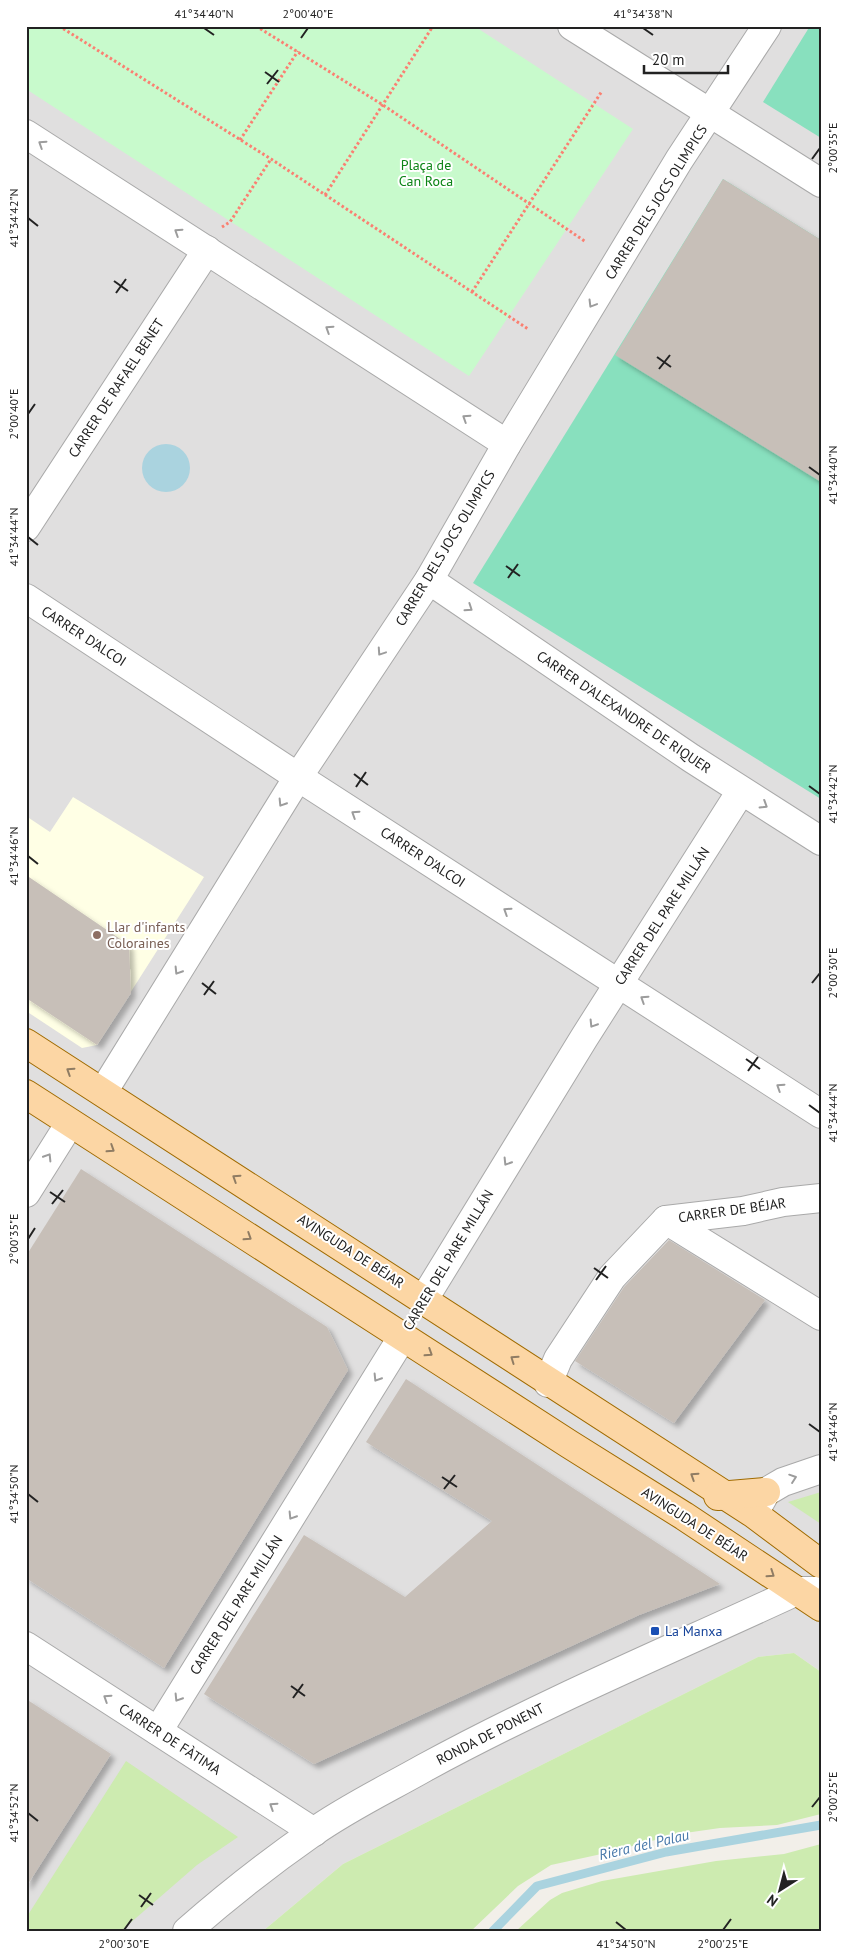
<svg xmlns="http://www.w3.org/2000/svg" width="847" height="1957" font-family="'PT Sans',sans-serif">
	<defs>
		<filter id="shadow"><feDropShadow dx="4.5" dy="4.5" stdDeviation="2.5" flood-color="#0004"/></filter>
	</defs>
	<rect width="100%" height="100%" fill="#f2efe9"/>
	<polygon fill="#e0dfdf" points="26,26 821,26 821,1672 794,1653 758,1657 343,1864 263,1931 26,1931"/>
	<polygon fill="#ffffe5" points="73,797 204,877 97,1045 82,1048 26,1011 26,816 50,832"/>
	<g fill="#cdebb0">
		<polygon points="821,1492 821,1524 788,1502"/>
		<polygon points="794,1653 821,1672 821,1814 777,1825 720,1828 678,1834 606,1853 551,1865 518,1886 471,1931 263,1931 343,1864 758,1657"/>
		<polygon points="126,1761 238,1837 197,1865 121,1931 26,1931 26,1918"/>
		<polygon points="821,1844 821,1931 516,1931 550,1900 562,1893 602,1881 716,1861 784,1854"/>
	</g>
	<polygon fill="#c8facc" points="26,26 474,26 633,129 469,376 26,89"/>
	<g fill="#88e0be">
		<polygon points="810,26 821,26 821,138 763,102"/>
		<polygon points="723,179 821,240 821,799 473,583"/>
	</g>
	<circle fill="#aad3df" cx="166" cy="468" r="24"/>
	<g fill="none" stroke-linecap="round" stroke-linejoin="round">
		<polyline stroke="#aad3df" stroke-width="9" points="493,1931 537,1886 666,1852 821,1825"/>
	</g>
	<g fill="#c7bfb8" filter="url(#shadow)">
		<polygon points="723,179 821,240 821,482 615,355"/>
		<polygon points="26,875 129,945 131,993 97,1045 26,998"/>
		<polygon points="81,1169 327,1327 348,1370 164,1668 26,1578 26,1256"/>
		<polygon points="669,1240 765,1300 674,1423 575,1361 624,1287"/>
		<polygon points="406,1379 720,1584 639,1615 314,1764 204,1694 304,1535 405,1597 492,1521 366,1442"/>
		<polygon points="26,1699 111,1754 26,1887"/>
	</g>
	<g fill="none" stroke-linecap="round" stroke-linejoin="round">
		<defs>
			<g id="minor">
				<polyline points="572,26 821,183"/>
				<polyline points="26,134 507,444"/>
				<polyline points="26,527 207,250"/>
				<polyline points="429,580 691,758 821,841"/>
				<polyline points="26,598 298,777 821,1114"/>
				<polyline points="103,1092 298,777 429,580 507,444 679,160 767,26"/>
				<polyline points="26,1193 70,1123"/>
				<polyline points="666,1220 821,1316"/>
				<polyline points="424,1299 584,1038 741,791"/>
				<polyline points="548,1383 558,1359 612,1277 666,1220 743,1211 783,1202 821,1198"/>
				<polyline points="754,1513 766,1492 783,1482 821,1469"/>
				<polyline points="26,1646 314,1832"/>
				<polyline points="158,1731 403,1336"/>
				<path d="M187 1931C227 1896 269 1863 312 1833 347 1808 387 1789 424 1768 545 1702 672 1649 797 1591H817"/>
			</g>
			<g id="major">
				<polyline points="26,1043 754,1514 821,1564"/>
				<polyline points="26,1094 569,1444 684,1516 821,1607"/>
				<polyline points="718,1496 766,1492"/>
			</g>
		</defs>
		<use href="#minor" stroke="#a9a9a9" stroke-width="30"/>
		<use href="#major" stroke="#a06b00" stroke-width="30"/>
		<g stroke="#fa8072" stroke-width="3" stroke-dasharray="2.5 2.5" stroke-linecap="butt">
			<polyline points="59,26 271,159 528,329"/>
			<polyline points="256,26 383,105 586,242"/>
			<polyline points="240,140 298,51"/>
			<polyline points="325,195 433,26"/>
			<polyline points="222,227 230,222 271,159"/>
			<polyline points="472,292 602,91"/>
		</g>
		<use href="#minor" stroke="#fff" stroke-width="28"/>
		<use href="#major" stroke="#fcd6a4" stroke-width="28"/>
	</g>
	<defs><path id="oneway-chevron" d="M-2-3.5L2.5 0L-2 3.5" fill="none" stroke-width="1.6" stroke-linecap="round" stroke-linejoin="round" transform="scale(1.25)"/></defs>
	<g stroke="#9c9c9c">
		<use href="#oneway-chevron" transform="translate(42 144) rotate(-147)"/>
		<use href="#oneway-chevron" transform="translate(178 232) rotate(-147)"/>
		<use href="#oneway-chevron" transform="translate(592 304) rotate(121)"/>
		<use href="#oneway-chevron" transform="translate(329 329) rotate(-147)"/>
		<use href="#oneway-chevron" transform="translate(466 418) rotate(-147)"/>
		<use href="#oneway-chevron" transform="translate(469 608) rotate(34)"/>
		<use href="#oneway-chevron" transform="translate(381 652) rotate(124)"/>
		<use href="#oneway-chevron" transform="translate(282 803) rotate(122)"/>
		<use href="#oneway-chevron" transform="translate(764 805) rotate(32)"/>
		<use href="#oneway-chevron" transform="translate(355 814) rotate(-147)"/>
		<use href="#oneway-chevron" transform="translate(507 911) rotate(-147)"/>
		<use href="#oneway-chevron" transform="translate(178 971) rotate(122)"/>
		<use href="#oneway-chevron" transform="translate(644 999) rotate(-147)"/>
		<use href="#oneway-chevron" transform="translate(593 1024) rotate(122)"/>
		<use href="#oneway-chevron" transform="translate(780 1087) rotate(-147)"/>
		<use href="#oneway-chevron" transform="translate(48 1157) rotate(-58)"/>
		<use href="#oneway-chevron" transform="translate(507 1162) rotate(122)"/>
		<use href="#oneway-chevron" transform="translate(377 1378) rotate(122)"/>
		<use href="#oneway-chevron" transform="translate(793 1478) rotate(-19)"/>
		<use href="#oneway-chevron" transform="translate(292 1516) rotate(122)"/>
		<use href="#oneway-chevron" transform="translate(107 1698) rotate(-147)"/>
		<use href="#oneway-chevron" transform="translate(178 1698) rotate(122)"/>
		<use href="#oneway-chevron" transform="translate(273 1806) rotate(-147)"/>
	</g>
	<g stroke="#8f7c63">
		<use href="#oneway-chevron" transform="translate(70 1071) rotate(-147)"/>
		<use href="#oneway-chevron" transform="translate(111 1149) rotate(33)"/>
		<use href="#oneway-chevron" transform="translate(236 1178) rotate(-147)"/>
		<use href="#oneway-chevron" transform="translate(248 1237) rotate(33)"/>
		<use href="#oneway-chevron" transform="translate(429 1353) rotate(33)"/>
		<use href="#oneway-chevron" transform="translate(514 1359) rotate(-145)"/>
		<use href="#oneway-chevron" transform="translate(694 1476) rotate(-147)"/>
		<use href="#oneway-chevron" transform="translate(771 1574) rotate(34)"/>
	</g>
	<path fill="none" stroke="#222" stroke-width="2" d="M204 28 214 35M643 28 653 35M301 38 308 28M265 72 279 82M267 84 278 70M812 159 820 148M28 218 38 226M114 281 128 291M116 293 126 279M657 357 671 367M659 369 670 355M28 414 35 404M809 467 820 475M28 537 38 545M506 566 520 576M508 578 518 564M354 774 368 785M809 786 820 794M356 787 366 772M28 856 38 864M202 983 216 994M812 983 820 973M204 995 214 981M746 1059 760 1069M748 1071 758 1057M809 1105 820 1113M50 1192 65 1202M52 1204 63 1190M28 1239 35 1228M594 1268 608 1278M596 1280 606 1266M809 1424 820 1432M442 1477 457 1487M444 1489 455 1475M28 1494 38 1502M291 1686 305 1696M293 1698 303 1684M812 1807 820 1797M28 1813 38 1821M139 1895 153 1905M141 1907 151 1893M616 1922 626 1930M124 1930 132 1919M723 1930 731 1919"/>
	<circle fill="#8d6e63" stroke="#fff" stroke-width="2" cx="97" cy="935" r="5"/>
	<rect fill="#1a4fb4" stroke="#fff" stroke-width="2" x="650" y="1626" width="10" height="10" rx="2.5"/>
	<g text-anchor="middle" stroke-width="4" stroke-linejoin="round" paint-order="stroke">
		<g font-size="14" fill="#0c8416" stroke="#fff">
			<text x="426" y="170">Plaça de<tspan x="426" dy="16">Can Roca</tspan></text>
		</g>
		<g font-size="14" fill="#222" stroke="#fff">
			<text transform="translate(656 202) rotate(-58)" y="5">CARRER DELS JOCS OLIMPICS</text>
			<text transform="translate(116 388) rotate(-57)" y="5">CARRER DE RAFAEL BENET</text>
			<text transform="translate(445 548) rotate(-59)" y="5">CARRER DELS JOCS OLIMPICS</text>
			<text transform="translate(84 636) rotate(33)" y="5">CARRER D'ALCOI</text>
			<text transform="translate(624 712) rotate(34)" y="5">CARRER D'ALEXANDRE DE RIQUER</text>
			<text transform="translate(423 857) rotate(33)" y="5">CARRER D'ALCOI</text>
			<text transform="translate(662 916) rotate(-57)" y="5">CARRER DEL PARE MILLÁN</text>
			<text transform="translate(732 1210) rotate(-8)" y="5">CARRER DE BÉJAR</text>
			<text transform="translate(351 1251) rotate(33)" y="5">AVINGUDA DE BÉJAR</text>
			<text transform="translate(448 1260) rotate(-59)" y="5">CARRER DEL PARE MILLÁN</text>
			<text transform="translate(695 1524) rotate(33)" y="5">AVINGUDA DE BÉJAR</text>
			<text transform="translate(236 1605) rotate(-58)" y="5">CARRER DEL PARE MILLÁN</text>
			<text transform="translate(490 1734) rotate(-27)" y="5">RONDA DE PONENT</text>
			<text transform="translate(170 1739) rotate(33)" y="5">CARRER DE FÀTIMA</text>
		</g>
		<g font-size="14" fill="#785e54" stroke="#fff" text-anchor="start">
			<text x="107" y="932">Llar d'infants<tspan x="107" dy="16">Coloraines</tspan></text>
		</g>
		<g font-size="14" fill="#164399" stroke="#fff" text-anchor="start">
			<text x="665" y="1636">La Manxa</text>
		</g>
		<g font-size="15" font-style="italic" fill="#4a7aab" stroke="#fff">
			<text transform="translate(644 1845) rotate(-13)" y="5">Riera del Palau</text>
		</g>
	</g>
	<rect width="847" height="1957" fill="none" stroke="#ffffff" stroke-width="55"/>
	<g transform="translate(780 1890) rotate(216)" stroke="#ffffff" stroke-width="4" paint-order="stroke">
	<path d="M0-4L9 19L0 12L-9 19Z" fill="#222222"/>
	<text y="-8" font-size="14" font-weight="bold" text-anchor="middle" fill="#222222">N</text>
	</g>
	<path d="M644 65v8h84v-8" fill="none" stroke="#222222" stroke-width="2.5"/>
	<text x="652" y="65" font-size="15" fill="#222222" stroke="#ffffff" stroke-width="4" paint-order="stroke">20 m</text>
	<rect x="28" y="28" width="792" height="1902" fill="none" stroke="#222" stroke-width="2"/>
	<g font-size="12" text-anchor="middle" fill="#222">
		<text x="204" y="18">41°34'40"N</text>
		<text x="308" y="18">2°00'40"E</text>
		<text x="643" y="18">41°34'38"N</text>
		<text transform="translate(833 148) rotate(-90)" y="4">2°00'35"E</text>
		<text transform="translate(14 218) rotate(-90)" y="4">41°34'42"N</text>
		<text transform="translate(14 414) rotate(-90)" y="4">2°00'40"E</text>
		<text transform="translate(833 475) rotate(-90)" y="4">41°34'40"N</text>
		<text transform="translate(14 537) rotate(-90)" y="4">41°34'44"N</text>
		<text transform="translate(833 794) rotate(-90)" y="4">41°34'42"N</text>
		<text transform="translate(14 856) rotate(-90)" y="4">41°34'46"N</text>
		<text transform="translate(833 973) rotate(-90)" y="4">2°00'30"E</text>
		<text transform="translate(833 1113) rotate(-90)" y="4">41°34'44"N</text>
		<text transform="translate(14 1239) rotate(-90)" y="4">2°00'35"E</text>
		<text transform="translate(833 1432) rotate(-90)" y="4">41°34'46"N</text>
		<text transform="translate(14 1494) rotate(-90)" y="4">41°34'50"N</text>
		<text transform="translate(833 1797) rotate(-90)" y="4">2°00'25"E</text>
		<text transform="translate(14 1813) rotate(-90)" y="4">41°34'52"N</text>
		<text x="124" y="1948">2°00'30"E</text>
		<text x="626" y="1948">41°34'50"N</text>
		<text x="723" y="1948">2°00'25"E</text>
	</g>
</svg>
